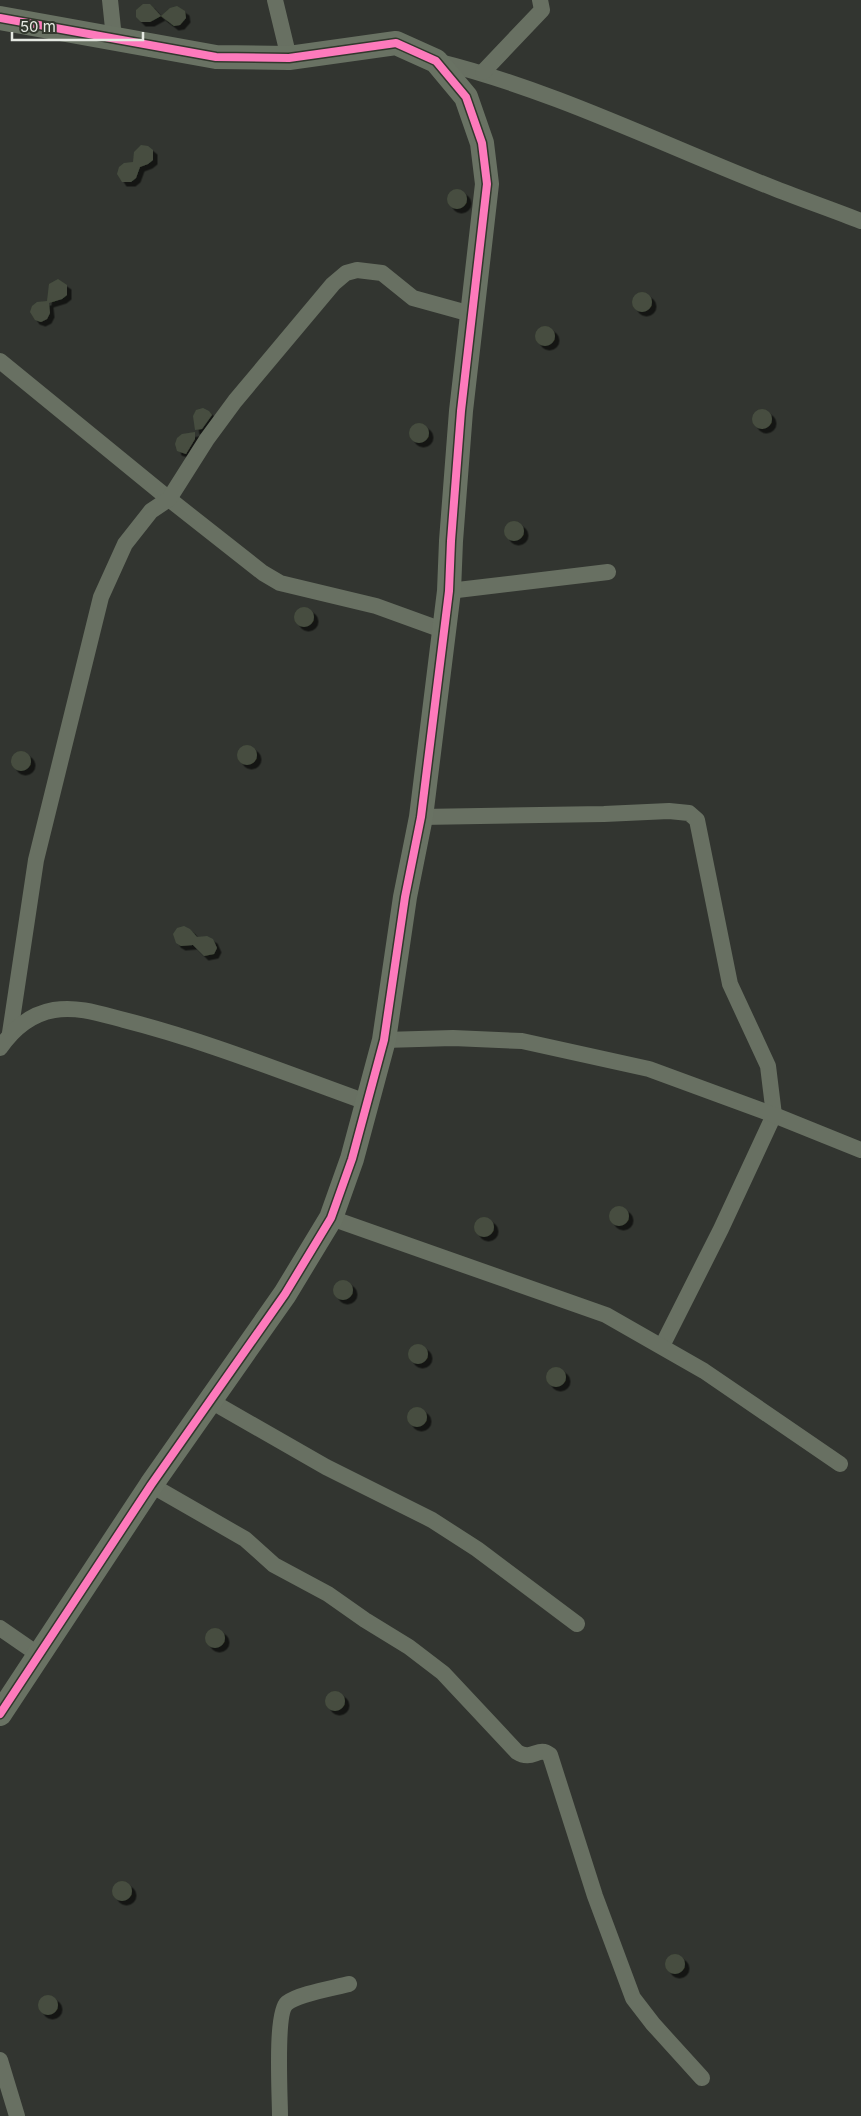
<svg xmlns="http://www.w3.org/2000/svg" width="861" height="2116" font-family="Inter,sans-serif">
	<defs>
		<filter id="shadow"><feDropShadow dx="4.5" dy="4.5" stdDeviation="0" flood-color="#0009"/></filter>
	</defs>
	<rect width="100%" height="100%" fill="#323530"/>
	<g fill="#464e3f" filter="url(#shadow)">
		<polygon points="143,4 150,4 161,16 150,22 141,22 136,17 136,10"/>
		<polygon points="177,6 185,11 186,18 180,25 174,26 161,16 170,8"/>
		<polygon points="141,145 148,146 153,150 153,160 148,164 140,167 136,178 131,182 122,182 117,174 119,167 124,163 133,162 134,152"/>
		<circle cx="457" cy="199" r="10"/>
		<polygon points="58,279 67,285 67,295 62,299 49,303 50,313 47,319 41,322 35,320 30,312 32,306 37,302 47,301 49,284"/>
		<circle cx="642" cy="302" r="10"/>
		<circle cx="545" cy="336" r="10"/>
		<polygon points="203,408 209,411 212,415 202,429 195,430 193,416 196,410"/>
		<circle cx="762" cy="419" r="10"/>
		<circle cx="419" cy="433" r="10"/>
		<polygon points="195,432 195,439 186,454 177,451 175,444 177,438 182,434"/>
		<circle cx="514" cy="531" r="10"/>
		<circle cx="304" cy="617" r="10"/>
		<circle cx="247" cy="755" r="10"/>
		<circle cx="21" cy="761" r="10"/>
		<polygon points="184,926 190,929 197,937 207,936 213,939 217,948 214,954 204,956 193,945 181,946 176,943 173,934 177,928"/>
		<circle cx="619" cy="1216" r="10"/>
		<circle cx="484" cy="1227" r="10"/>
		<circle cx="343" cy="1290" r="10"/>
		<circle cx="418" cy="1354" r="10"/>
		<circle cx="556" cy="1377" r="10"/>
		<circle cx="417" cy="1417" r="10"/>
		<circle cx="215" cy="1638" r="10"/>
		<circle cx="335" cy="1701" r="10"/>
		<circle cx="122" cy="1891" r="10"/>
		<circle cx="675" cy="1964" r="10"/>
		<circle cx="48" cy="2005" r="10"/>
	</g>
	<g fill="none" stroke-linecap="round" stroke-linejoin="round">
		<g stroke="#687062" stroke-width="16">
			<polyline points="110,0 114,38"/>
			<polyline points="275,0 289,58"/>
			<path d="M436 61C554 90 663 145 776 189 804 200 833 210 861 221"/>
			<polyline points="483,72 542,10 540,0"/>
			<polyline points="0,361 169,499 263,573 280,583 376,606 445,631"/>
			<polyline points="449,591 608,572"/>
			<polyline points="421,817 604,814 669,811 689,813 697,820 730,984 768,1066 774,1115 721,1229 662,1346"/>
			<polyline points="10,1033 36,860 101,597 125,544 151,511 169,499 207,439 235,401 333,284 346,273 357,270 382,273 413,298 471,314"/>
			<polyline points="384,1040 453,1038 522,1041 649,1069 774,1115 861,1150"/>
			<path d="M0 1048C13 1029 31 1014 54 1010 78 1006 101 1014 124 1020 207 1041 288 1074 369 1103"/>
			<polyline points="331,1218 606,1315 704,1371 840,1464"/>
			<polyline points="209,1400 326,1467 432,1520 477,1549 577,1624"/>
			<path d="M151 1485 245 1539 274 1565 328 1594 365 1620 409 1647 443 1673 517 1752C533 1762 538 1745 550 1755L595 1896 633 1998 653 2024 702 2078"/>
			<polyline points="0,1628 39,1655"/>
			<polyline points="0,2060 17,2116"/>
			<path d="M280 2116C280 2097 275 2013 287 2003 298 1994 334 1988 349 1984"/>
		</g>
		<polyline stroke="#697263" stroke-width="24" points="0,18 216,57 289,58 396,43 436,61 466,97 482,143 487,184 461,411 451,541 449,591 421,817 405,897 384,1040 352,1159 331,1218 285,1294 151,1485 0,1714"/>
		<defs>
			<polyline id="cycleway" points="0,18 216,57 289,58 396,43 436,61 466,97 482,143 487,184 461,411 451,541 449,591 421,817 405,897 384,1040 352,1159 331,1218 285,1294 151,1485 0,1714"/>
		</defs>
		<use href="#cycleway" stroke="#32382d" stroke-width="11"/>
		<use href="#cycleway" stroke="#fd7abc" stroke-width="8"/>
	</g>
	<path d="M12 32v8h131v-8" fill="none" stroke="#e5e9e2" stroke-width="2.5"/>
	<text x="20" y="32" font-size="15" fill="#e5e9e2" stroke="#32382d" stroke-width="4" paint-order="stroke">50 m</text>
</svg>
